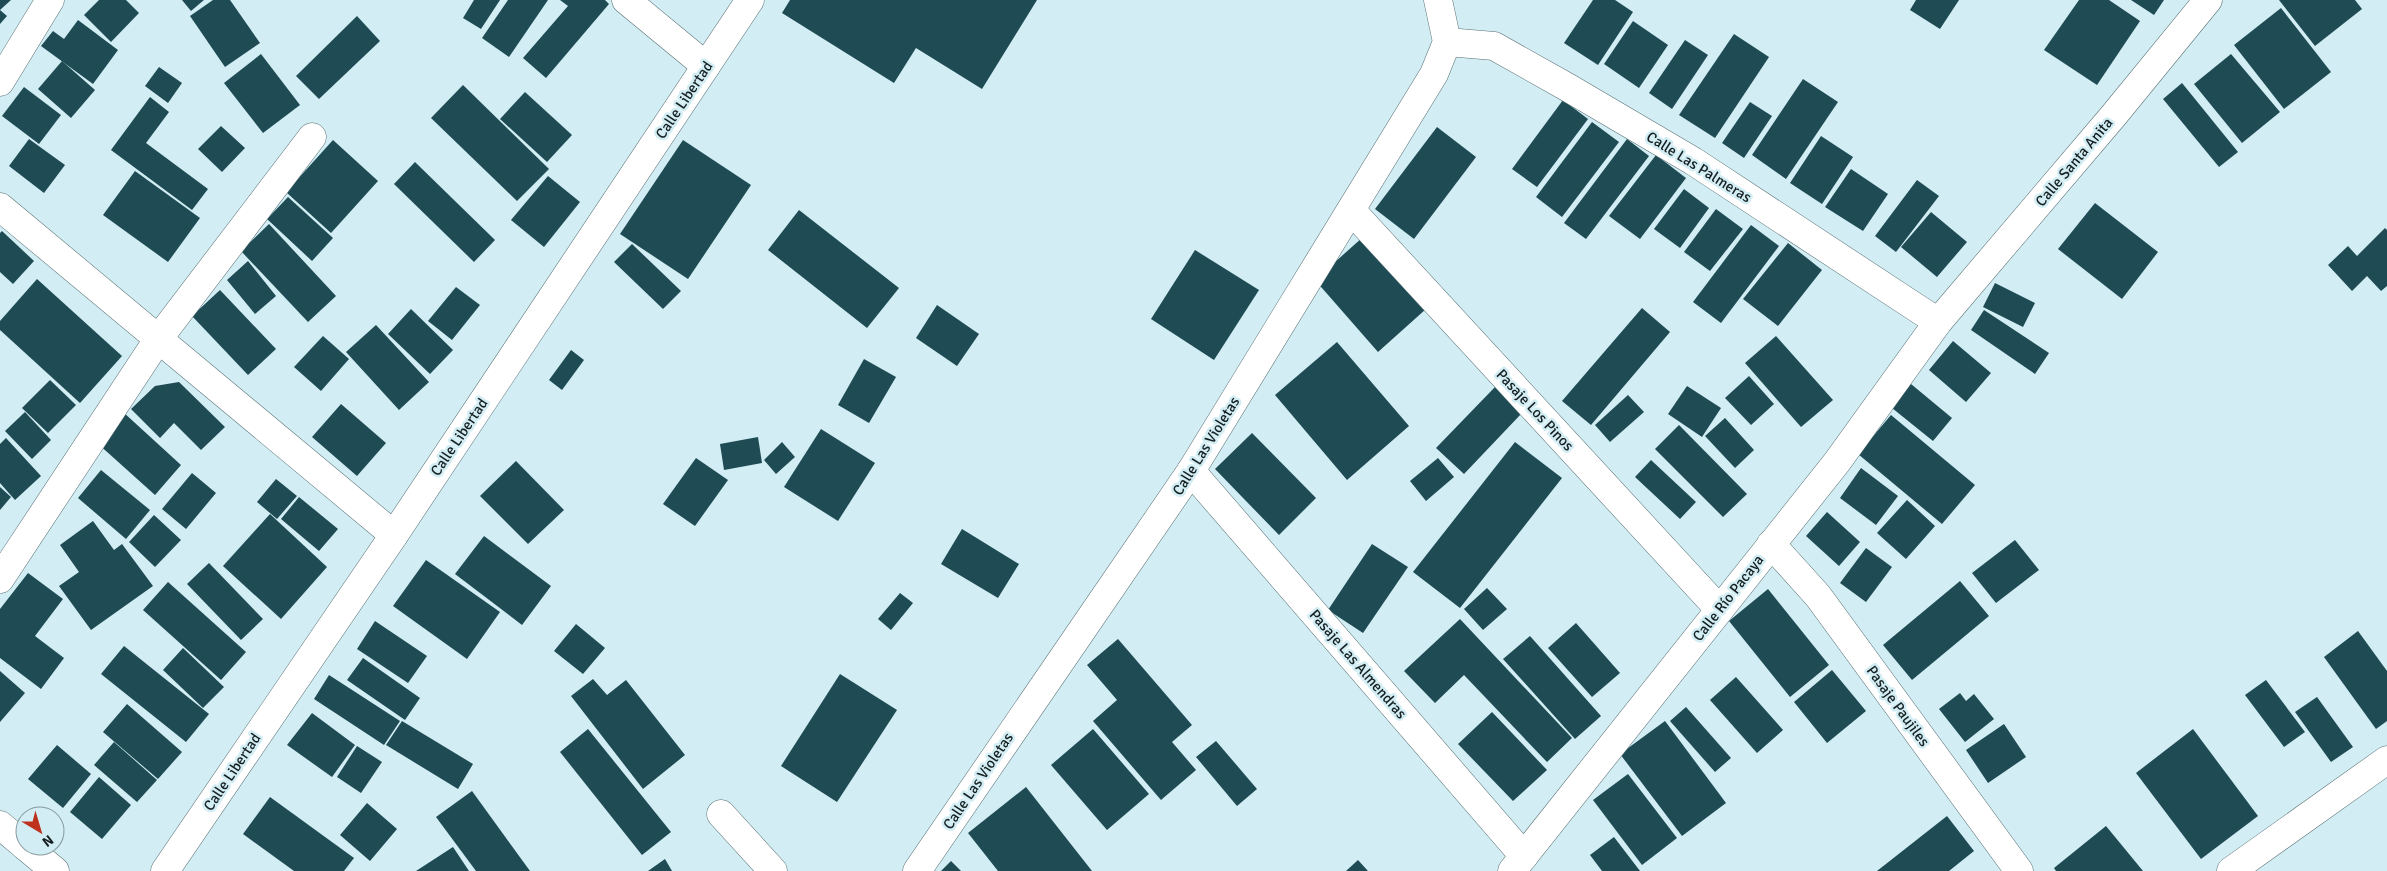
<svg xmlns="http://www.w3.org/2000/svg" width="2387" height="871" viewBox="0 0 2387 871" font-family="Signika,sans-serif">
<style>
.building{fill:#1e4b54}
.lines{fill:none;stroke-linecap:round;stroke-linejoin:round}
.minor-casing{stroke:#587075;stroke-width:29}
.tertiary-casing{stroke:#587075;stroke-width:29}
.minor{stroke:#fff;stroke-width:28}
.tertiary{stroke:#fff;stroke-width:28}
.labels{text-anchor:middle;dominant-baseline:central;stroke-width:5;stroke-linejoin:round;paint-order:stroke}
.street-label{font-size:15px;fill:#151e20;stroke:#d2edf3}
</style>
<rect width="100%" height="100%" fill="#d2edf3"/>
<g class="building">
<polygon points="0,0 11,0 0,10"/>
<polygon points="99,0 126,0 139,13 111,42 84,15"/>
<polygon points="182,0 204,0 191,11"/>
<polygon points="213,0 230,0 260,43 225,67 190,16"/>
<polygon points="474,0 500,0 481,29 463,18"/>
<polygon points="508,0 548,0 509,57 482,38"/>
<polygon points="560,0 605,0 609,4 546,78 523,58 568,6"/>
<polygon points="790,0 1037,0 982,89 916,48 894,83 782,13"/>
<polygon points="1593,0 1615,0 1633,12 1598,65 1564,43"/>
<polygon points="1916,0 1959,0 1940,29 1910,10"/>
<polygon points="2079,0 2109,0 2140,21 2097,85 2044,50"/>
<polygon points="2131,0 2164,0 2154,15"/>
<polygon points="2279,0 2355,0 2362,9 2315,46"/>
<polygon points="2281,8 2331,72 2284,109 2234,45"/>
<polygon points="0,10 7,16 0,24"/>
<polygon points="357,16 380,41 319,99 296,76"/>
<polygon points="78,20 118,50 93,84 41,46 53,31 64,39"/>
<polygon points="1633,21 1668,45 1639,88 1604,64"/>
<polygon points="1734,34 1769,57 1715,138 1679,115"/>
<polygon points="1685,40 1708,55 1672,109 1649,93"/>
<polygon points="261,54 300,105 263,133 224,83"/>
<polygon points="2231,54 2280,112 2242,143 2194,84"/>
<polygon points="62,61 95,90 71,118 38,89"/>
<polygon points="159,67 182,83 168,103 145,86"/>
<polygon points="1803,79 1838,102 1786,179 1752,155"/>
<polygon points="2182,83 2238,152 2219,167 2163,99"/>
<polygon points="463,85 549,169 517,201 431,118"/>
<polygon points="24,87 61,115 39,144 2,116"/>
<polygon points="525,92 572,135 547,162 500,119"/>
<polygon points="150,97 169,112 146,143 208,189 192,210 111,150"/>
<polygon points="1563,100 1588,119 1537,187 1512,169"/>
<polygon points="1750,102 1772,116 1744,158 1722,143"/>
<polygon points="1592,122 1619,142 1562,217 1536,197"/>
<polygon points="221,126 245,148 222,172 198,149"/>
<polygon points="1437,127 1476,157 1414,239 1375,209"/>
<polygon points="1821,136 1853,157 1822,204 1790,183"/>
<polygon points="29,139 65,165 44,193 9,166"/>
<polygon points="1627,139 1649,156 1586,239 1564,223"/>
<polygon points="333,140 378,181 331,233 286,192"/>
<polygon points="683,140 751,185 688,279 620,234"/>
<polygon points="1656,155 1686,178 1640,239 1609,216"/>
<polygon points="415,162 495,240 474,262 394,184"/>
<polygon points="1851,169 1888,194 1863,231 1825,207"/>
<polygon points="135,171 200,218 168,262 103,215"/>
<polygon points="548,176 580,202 544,247 511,220"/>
<polygon points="1917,180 1939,196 1896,252 1875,236"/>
<polygon points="1684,189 1709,208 1680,248 1654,229"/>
<polygon points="288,197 333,238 312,261 267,219"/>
<polygon points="2095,203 2158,252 2122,299 2058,249"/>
<polygon points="1716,209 1743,229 1710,271 1684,252"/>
<polygon points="799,210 899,288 867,328 768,250"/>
<polygon points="1931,212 1967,242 1937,277 1901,247"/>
<polygon points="269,224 336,296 308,322 241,251"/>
<polygon points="1751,225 1779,246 1721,323 1693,302"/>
<polygon points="2385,228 2387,230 2387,286 2381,291 2367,276 2352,291 2328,265 2348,246 2357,256"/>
<polygon points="2,231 34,261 13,284 0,272 0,233"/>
<polygon points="1363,237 1426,309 1378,352 1315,280"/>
<polygon points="1788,243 1822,270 1778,326 1743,299"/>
<polygon points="632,244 681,291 663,309 614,262"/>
<polygon points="1195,250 1259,290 1214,360 1151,319"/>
<polygon points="248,261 276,296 255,314 227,280"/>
<polygon points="37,279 122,356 80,403 0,330 0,321"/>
<polygon points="1995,283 2035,303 2023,327 1983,307"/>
<polygon points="456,287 480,305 452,340 428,321"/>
<polygon points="220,290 276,349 248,375 192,316"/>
<polygon points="937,305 979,334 957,366 916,338"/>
<polygon points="1642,308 1670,332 1591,425 1562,401"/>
<polygon points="411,309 453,350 430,374 388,334"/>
<polygon points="1984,310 2049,353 2035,374 1971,330"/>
<polygon points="376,325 429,382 399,410 346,352"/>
<polygon points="323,336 349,359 321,391 294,367"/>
<polygon points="1776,336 1833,400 1801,427 1745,363"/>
<polygon points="1953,341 1991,373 1966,402 1929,370"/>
<polygon points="1337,342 1409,426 1347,480 1275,395"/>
<polygon points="571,350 584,360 562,390 549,380"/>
<polygon points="864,359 896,377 869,423 838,405"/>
<polygon points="1749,376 1774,404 1751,425 1725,398"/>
<polygon points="50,380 76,405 48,433 22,408"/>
<polygon points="179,382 225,427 201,450 174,423 160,438 131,409 155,386"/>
<polygon points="1911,384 1952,418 1933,441 1892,408"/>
<polygon points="1687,386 1721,408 1702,437 1668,414"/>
<polygon points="1495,387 1522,413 1464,474 1436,448"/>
<polygon points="1628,395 1644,412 1610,442 1595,425"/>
<polygon points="341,404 386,443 357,476 312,437"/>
<polygon points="25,412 51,440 32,459 5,431"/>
<polygon points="123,412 181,465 155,495 96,442"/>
<polygon points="1891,415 1975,485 1942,524 1858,454"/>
<polygon points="1725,418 1754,450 1735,468 1705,436"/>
<polygon points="1679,425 1747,494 1723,517 1655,449"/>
<polygon points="821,429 875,463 838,521 784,487"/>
<polygon points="1252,433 1316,498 1279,535 1215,469"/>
<polygon points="758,437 762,463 724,470 720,444"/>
<polygon points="6,438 41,476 15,500 0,483 0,444"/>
<polygon points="782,442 795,457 776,474 764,460"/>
<polygon points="1515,442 1562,478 1460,608 1413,572"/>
<polygon points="696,458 728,480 695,526 663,504"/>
<polygon points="1438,458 1454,477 1426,501 1410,481"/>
<polygon points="1651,460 1696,502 1680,519 1635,477"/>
<polygon points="516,461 564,510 528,544 480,496"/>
<polygon points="1861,468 1898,496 1876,525 1840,498"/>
<polygon points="101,470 150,510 126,539 78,498"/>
<polygon points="192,473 216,493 186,529 162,509"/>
<polygon points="276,479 297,496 277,519 257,502"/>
<polygon points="0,487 11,497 0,510"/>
<polygon points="299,497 338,529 319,551 281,519"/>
<polygon points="1907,500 1935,526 1906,559 1877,533"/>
<polygon points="1827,512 1860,542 1839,566 1806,536"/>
<polygon points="270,514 327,567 281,619 223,566"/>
<polygon points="154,515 181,540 155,567 129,542"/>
<polygon points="93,521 114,550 122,544 153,586 91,630 59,586 79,572 60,545"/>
<polygon points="962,529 1019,564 998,598 941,564"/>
<polygon points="484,536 551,586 522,625 455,574"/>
<polygon points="2015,540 2039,570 1996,603 1972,573"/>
<polygon points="1372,544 1408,567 1363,633 1328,610"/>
<polygon points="1866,548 1892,567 1866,602 1840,583"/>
<polygon points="426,560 500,612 467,659 393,606"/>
<polygon points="209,563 263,619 241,640 187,584"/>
<polygon points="28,573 63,599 35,636 64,658 41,689 0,658 0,609"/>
<polygon points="1960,581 1989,616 1912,680 1883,645"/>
<polygon points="168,582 246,652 221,680 143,610"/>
<polygon points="1487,588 1507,609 1483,630 1464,609"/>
<polygon points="1768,589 1829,665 1790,697 1729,621"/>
<polygon points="900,593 913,603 891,630 878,619"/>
<polygon points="1460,619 1572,738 1547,762 1464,675 1435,703 1404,671"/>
<polygon points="375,621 427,656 408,683 357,649"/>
<polygon points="1576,623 1620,673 1592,697 1548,648"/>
<polygon points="576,624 605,648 583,674 554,651"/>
<polygon points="2358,631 2387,671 2387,721 2376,729 2324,657"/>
<polygon points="1530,636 1601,716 1575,739 1503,659"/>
<polygon points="1118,639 1192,725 1172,742 1196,770 1161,800 1093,721 1117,700 1087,665"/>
<polygon points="124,646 209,714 186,742 101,674"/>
<polygon points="183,648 224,687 203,708 163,670"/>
<polygon points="363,658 420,698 405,720 347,680"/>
<polygon points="1832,670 1866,711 1827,743 1794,702"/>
<polygon points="0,671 25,693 0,722"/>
<polygon points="840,674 897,710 837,802 781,766"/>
<polygon points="329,675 400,721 384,745 314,699"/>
<polygon points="1736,677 1783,730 1757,753 1710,700"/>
<polygon points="593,679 607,695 626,680 685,755 643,789 571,696"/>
<polygon points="2266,680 2305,732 2284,747 2245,695"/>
<polygon points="1960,693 1966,701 1974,694 1994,719 1965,742 1939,709"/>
<polygon points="2317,697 2353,747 2331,762 2295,712"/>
<polygon points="127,704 182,752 158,779 103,732"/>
<polygon points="1686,707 1731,758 1715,772 1670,721"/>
<polygon points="1492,712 1547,770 1513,801 1458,744"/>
<polygon points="312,713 355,745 332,777 287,745"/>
<polygon points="402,721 473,764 458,789 386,745"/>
<polygon points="1665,721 1726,803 1682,836 1620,754"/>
<polygon points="2004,724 2026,757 1988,783 1966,750"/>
<polygon points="588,729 671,832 642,855 560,752"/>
<polygon points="1093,729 1149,794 1107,830 1051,765"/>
<polygon points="2193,729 2258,816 2201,859 2136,773"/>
<polygon points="1216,741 1257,789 1237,806 1196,757"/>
<polygon points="114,742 157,780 137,802 94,765"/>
<polygon points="57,745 91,774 63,808 28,779"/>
<polygon points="357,746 382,762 361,793 337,777"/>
<polygon points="1628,774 1677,838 1642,865 1593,800"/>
<polygon points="99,777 131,805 102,839 70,812"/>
<polygon points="1026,787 1092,871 998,871 968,833"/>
<polygon points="472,791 530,871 476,871 436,817"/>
<polygon points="270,797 354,858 344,871 294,871 243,834"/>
<polygon points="367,803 397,829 370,861 340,835"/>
<polygon points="1947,816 1974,851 1949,871 1877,871"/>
<polygon points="2106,826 2143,871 2056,871 2054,868"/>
<polygon points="1614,837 1640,871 1602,871 1590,855"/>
<polygon points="453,847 469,871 416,871"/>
<polygon points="665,859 672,871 648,871"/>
<polygon points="1358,860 1368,871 1346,871"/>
<polygon points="951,861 961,871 941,871"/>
</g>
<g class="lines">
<defs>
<g id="minor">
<polyline points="626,0 706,66"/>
<polyline points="1447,42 1494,46 1567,87 1693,161 1938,322"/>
<polyline points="0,82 50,0"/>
<polyline points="0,207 394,535"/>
<polyline points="1351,210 1719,609"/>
<polyline points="1191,471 1524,856"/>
<polyline points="1771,544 1818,596 2019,871"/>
<polyline points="0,579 159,338 312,137"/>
<polyline points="721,814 773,871"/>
<polyline points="0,825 25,846"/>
<polyline points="25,846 55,871"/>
<polyline points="917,871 1191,471 1434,74 1447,42 1438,0"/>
<polyline points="1512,871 1837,462 1938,322 2114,115 2208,0"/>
<polyline points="2231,871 2387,760"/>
</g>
<polyline id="tertiary" points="165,871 394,535 750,0"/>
</defs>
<use href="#minor" class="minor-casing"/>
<use href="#tertiary" class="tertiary-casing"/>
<use href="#minor" class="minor"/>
<use href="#tertiary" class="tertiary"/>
</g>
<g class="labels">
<g class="street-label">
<text transform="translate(684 100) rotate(-56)">Calle Libertad</text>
<text transform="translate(2074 162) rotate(-50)">Calle Santa Anita</text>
<text transform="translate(1699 167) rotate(32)">Calle Las Palmeras</text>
<text transform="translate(1535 410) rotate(47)">Pasaje Los Pinos</text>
<text transform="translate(459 437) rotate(-56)">Calle Libertad</text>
<text transform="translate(1206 446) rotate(-58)">Calle Las Violetas</text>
<text transform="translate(1728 598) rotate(-52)">Calle Río Pacaya</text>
<text transform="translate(1358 664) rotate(49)">Pasaje Las Almendras</text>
<text transform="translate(1898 706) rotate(54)">Pasaje Paujiles</text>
<text transform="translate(232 772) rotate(-56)">Calle Libertad</text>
<text transform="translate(978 781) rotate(-56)">Calle Las Violetas</text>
</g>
</g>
<g transform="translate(40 831) rotate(142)"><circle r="24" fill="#d2edf3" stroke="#869a9f"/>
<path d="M0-4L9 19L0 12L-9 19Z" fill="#bd311d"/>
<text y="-8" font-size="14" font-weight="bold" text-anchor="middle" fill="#151e20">N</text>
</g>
</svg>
